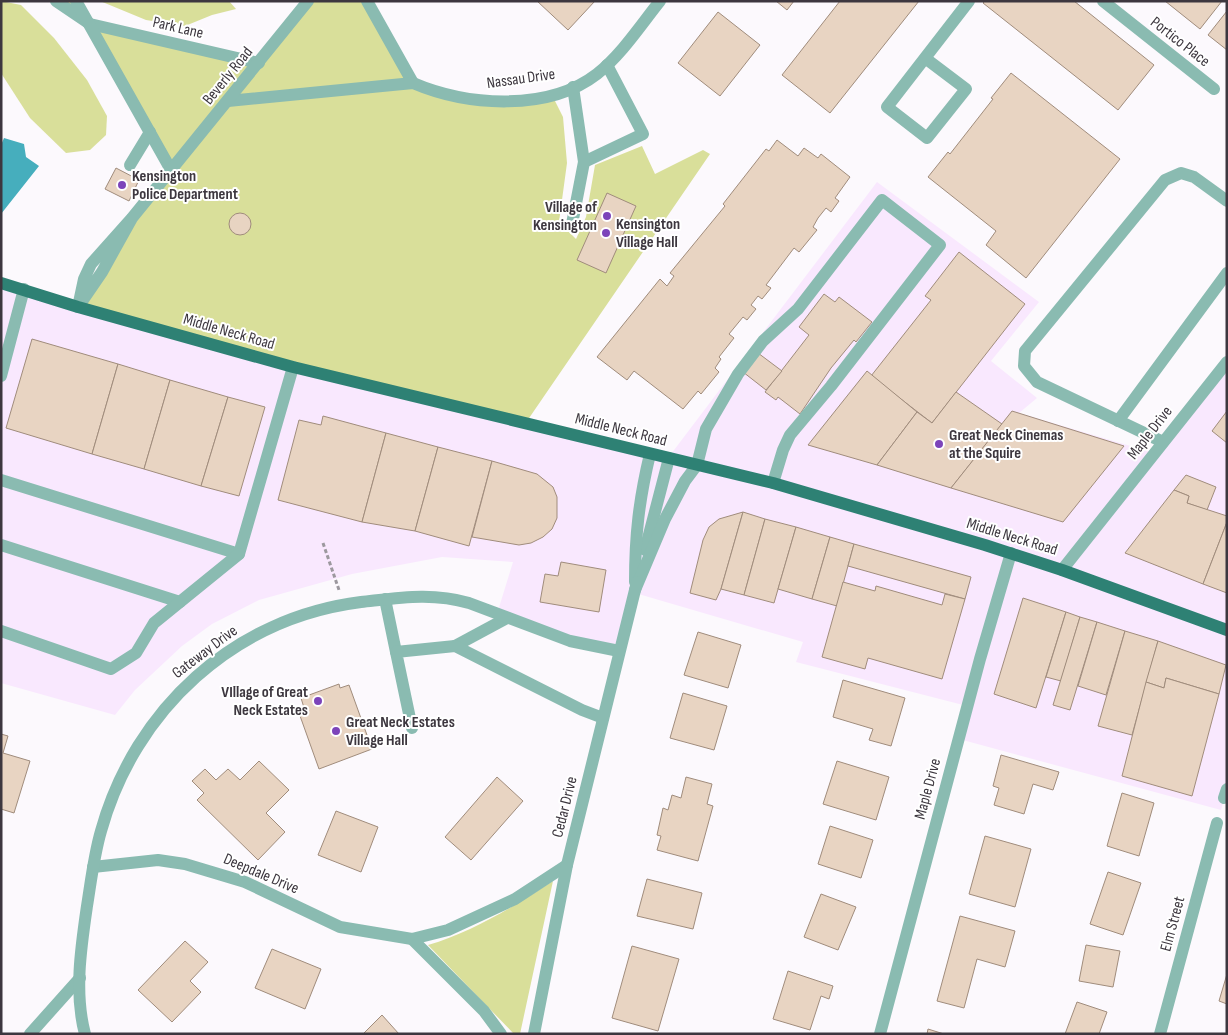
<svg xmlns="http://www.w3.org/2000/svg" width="1228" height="1035" viewBox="0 0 1228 1035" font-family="'Sofia Sans Condensed',sans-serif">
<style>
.built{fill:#f9e8fe}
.green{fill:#d9df9a}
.water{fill:#46aebd}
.building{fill:#e8d4c2;stroke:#a08c7c}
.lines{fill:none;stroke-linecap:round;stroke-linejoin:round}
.path{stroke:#9c989e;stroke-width:3;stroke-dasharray:4 2.5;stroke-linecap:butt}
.minor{stroke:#8abbb1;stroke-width:12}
.major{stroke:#2e8174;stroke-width:12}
.poi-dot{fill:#7c44ba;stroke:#fff;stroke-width:2}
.labels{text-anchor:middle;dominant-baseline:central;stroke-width:4;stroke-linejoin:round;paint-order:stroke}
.street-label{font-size:16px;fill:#3d373f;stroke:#fff}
.poi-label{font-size:16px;font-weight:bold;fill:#3d373f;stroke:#fff;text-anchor:start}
</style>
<rect width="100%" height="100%" fill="#fcf9fd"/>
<polygon class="built" points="877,182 1039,302 991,361 1037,398 1019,413 1154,453 1227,361 1227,789 1221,810 959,739 967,706 796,662 803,642 635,593 619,651 497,614 513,562 442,557 352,574 259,600 212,624 182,646 135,690 115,715 1,683 1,283 668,458"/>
<g class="green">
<polygon points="1,1 21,5 54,38 87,80 107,116 106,135 90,150 66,153 30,118 1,73"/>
<polygon points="56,1 76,1 90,24 259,63 308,1 367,1 413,84 465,100 552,95 563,117 567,163 559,222 576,239 586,217 595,165 642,146 655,174 703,150 710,154 525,424 78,307 171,170 90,24"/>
<polygon points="100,1 229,1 236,9 212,15 185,26 146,20"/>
<path d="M553,881l-33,153h-6l-86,-89c45,-13 86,-39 125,-64z"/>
</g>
<polygon class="water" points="4,138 24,144 26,157 39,166 1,214 1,145"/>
<g class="building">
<polygon points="537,1 595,1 568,30"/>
<polygon points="776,1 794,1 787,10"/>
<polygon points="840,1 919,1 830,113 782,75"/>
<polygon points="985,1 1074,1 1154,65 1118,110 983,3"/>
<polygon points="1165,1 1222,1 1200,29"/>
<polygon points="1227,11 1227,50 1208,35"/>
<polygon points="718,12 760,45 720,96 678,63"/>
<polygon points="1011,73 1120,159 1026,278 986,245 996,231 928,177 948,152 950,154 993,99 991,98"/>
<polygon points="777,140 798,156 804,148 818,158 821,154 850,177 835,198 839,201 831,212 826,208 818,218 813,227 817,230 799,252 794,248 766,285 771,288 762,299 758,296 751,305 756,309 747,320 743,317 729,334 734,338 719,357 721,359 715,368 719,372 701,394 698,391 683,409 634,371 627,380 597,357 660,279 667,286 674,276 670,273 725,206 723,204 766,149 769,151"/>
<polygon points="116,168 139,180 129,201 105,189"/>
<polygon points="607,193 636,206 606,273 577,260"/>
<circle cx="240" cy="224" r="11"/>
<polygon points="959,252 1025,304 932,423 871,376 931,300 925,296"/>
<polygon points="824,294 835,302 839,297 872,322 856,342 854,340 831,368 800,414 778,397 776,400 765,392 809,335 799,327"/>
<polygon points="32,339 118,364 92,454 6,428"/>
<polygon points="758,353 782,371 766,390 743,372"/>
<polygon points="118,364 170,380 144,469 92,454"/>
<polygon points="867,371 917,412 877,465 808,445"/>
<polygon points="170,380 228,397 201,486 144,469"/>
<polygon points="956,392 1002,424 951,488 877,465 917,412 932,423"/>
<polygon points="228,397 265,407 239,496 201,486"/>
<polygon points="1012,411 1124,446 1063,522 951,488"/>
<polygon points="1227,411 1227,443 1212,431"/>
<polygon points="323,416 386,433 362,522 278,500 299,420 321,425"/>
<polygon points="386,433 438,447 415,531 362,522"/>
<polygon points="438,447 492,461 469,546 415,531"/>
<polygon points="492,461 537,474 553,487 557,497 557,518 552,529 543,537 531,543 519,545 472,537"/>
<polygon points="1186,475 1216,487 1207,510 1187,503 1189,496 1174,490"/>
<polygon points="1174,490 1189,496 1187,503 1227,516 1227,522 1203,584 1125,553"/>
<polygon points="743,512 721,589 716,600 690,593 703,540 709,527 719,519"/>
<polygon points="743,512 765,519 744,595 721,589"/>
<polygon points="765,519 796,527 774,603 744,595"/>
<polygon points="1227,522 1227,593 1203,584"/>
<polygon points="796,527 830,537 812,599 778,589"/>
<polygon points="830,537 854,544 837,606 812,599"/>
<polygon points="854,544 971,577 965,599 848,566"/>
<polygon points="561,562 606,570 599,612 540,602 545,574 558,576"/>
<polygon points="843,582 875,591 876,586 942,605 945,594 965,599 942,679 868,658 865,669 822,657"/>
<polygon points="1023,598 1066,612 1036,708 994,694"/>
<polygon points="1066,612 1080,617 1061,681 1046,677"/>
<polygon points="1080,617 1097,622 1070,710 1053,705"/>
<polygon points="1097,622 1125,631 1106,695 1078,686"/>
<polygon points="1125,631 1158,641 1132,735 1098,726"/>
<polygon points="698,632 741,645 728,688 684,675"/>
<polygon points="1158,641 1226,665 1219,694 1166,678 1164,688 1146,682"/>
<polygon points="1166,678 1219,694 1192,796 1122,776 1146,682 1164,688"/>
<polygon points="843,680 905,698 891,746 869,740 873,729 833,717"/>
<polygon points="339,684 340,688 349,685 372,749 319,769 299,713 305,711 301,698"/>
<polygon points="683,693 727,706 714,750 670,738"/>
<polygon points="1,734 8,736 3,753 30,761 14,813 1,809"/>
<polygon points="1001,755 1059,772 1053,790 1033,784 1024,814 994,805 999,788 993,786"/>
<polygon points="259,761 289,790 266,813 285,832 258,860 197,800 204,793 192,781 205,769 216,780 228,769 240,780"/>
<polygon points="837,761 889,777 876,820 823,804"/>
<polygon points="497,777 523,801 471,860 445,837"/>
<polygon points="686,777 712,784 707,804 713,806 698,861 657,850 661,836 657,835 663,808 668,810 672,795 681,798"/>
<polygon points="1122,793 1154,803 1139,856 1107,846"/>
<polygon points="336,811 378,827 361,872 318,855"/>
<polygon points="830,826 873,840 861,878 818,864"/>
<polygon points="985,836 1031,849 1015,907 969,894"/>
<polygon points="1108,872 1141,883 1123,935 1090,924"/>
<polygon points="647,879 702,893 693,929 637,916"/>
<polygon points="821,894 856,907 838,950 804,937"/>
<polygon points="960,916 1015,931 1005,967 977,959 964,1008 937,1001"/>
<polygon points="185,941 208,962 190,981 201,992 172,1022 138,990"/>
<polygon points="1086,945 1120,951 1113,987 1079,981"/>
<polygon points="632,946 679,959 658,1031 612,1018"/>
<polygon points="272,949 321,969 305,1009 255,988"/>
<polygon points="788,971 833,986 829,999 821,996 810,1030 773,1019"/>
<polygon points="1227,974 1227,1004 1219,1001"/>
<polygon points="1077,1002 1107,1012 1099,1034 1065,1034"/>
<polygon points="382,1015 399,1034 363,1034"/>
<polygon points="928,1029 944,1034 927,1034"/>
</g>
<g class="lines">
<polyline class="path" points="323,543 339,590"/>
<g class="minor">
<polyline points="56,1 90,24 259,63"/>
<polyline points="76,1 171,170"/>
<polyline points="367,1 413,83"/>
<polyline points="1103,1 1214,89"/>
<polyline points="925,58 966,89 927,138 887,107 969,1"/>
<path d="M228,101l185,-18c54,23 135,29 184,-9 25,-20 43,-48 63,-73"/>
<polyline points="584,162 643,134 607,65"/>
<polyline points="130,165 150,132"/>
<polyline points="132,218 102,272 78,307 84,279 91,264 132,218 308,1"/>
<polyline points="572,224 584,162 573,87"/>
<polyline points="1,376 24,289"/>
<polyline points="1118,421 1227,273"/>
<polyline points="1163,442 1037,382 1024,366 1025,351 1165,180 1181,173 1194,177 1227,201"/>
<polyline points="1,480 239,554 293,367"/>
<polyline points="1,545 180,602"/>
<polyline points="645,550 669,458"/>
<polyline points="1062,570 1227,362"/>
<path d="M635,582c0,-47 4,-82 15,-128"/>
<polyline points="635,590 665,519 685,481 697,465 706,429 738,374 763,341 798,309 882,200 940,245 831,386 790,435 783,450 773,483"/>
<polyline points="385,599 396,652"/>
<polyline points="1,631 111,669 136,653 154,623 239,554"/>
<polyline points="455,646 507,618"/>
<polyline points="412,728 396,652 455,646 582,710 603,718"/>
<polyline points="1224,798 1227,789"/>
<polyline points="93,867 158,860 185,864 245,882 340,927 412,939 448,930 515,899 567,865"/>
<polyline points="412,939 484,1011 501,1034"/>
<polyline points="30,1034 80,978"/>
<path d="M85,1034c-11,-41 -4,-87 2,-128 4,-25 7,-51 14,-75 34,-122 133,-213 260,-229 37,-4 71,-10 108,1l101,38 49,10"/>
<polyline points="534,1034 567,865 637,582"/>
<polyline points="880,1034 980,659 1011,553"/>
<polyline points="1160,1034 1217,823"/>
</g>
<polyline class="major" points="1,283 78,307 293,367 773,483 985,545 1062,570 1227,630"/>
</g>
<g class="poi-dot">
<circle cx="122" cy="185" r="5"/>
<circle cx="607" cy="216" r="5"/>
<circle cx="606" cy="233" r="5"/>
<circle cx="939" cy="444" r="5"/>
<circle cx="318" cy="701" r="5"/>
<circle cx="336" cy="731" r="5"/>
</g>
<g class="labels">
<g class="street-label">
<text transform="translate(178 28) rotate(13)">Park Lane</text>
<text transform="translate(1180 42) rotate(38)">Portico Place</text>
<text transform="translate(228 76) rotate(-51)">Beverly Road</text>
<text transform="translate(521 79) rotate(-8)">Nassau Drive</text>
<text transform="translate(229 332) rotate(16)">Middle Neck Road</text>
<text transform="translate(621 430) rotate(14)">Middle Neck Road</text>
<text transform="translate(1150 433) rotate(-52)">Maple Drive</text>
<text transform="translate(1012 537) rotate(17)">Middle Neck Road</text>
<text transform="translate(205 652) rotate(-37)">Gateway Drive</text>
<text transform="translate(928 789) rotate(-75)">Maple Drive</text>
<text transform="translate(565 807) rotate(-76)">Cedar Drive</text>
<text transform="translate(261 874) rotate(23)">Deepdale Drive</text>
<text transform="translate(1173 924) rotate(-75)">Elm Street</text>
</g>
<g class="poi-label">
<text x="132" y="176">Kensington<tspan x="132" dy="18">Police Department</tspan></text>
<text x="597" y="207" text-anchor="end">Village of<tspan x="597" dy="18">Kensington</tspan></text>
<text x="616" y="224">Kensington<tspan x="616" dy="18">Village Hall</tspan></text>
<text x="949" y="435">Great Neck Cinemas<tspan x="949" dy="18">at the Squire</tspan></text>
<text x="308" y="692" text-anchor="end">VIllage of Great<tspan x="308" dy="18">Neck Estates</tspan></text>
<text x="346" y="722">Great Neck Estates<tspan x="346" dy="18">Village Hall</tspan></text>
</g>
</g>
<rect width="1228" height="1035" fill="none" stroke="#3d373f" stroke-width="5"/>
</svg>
